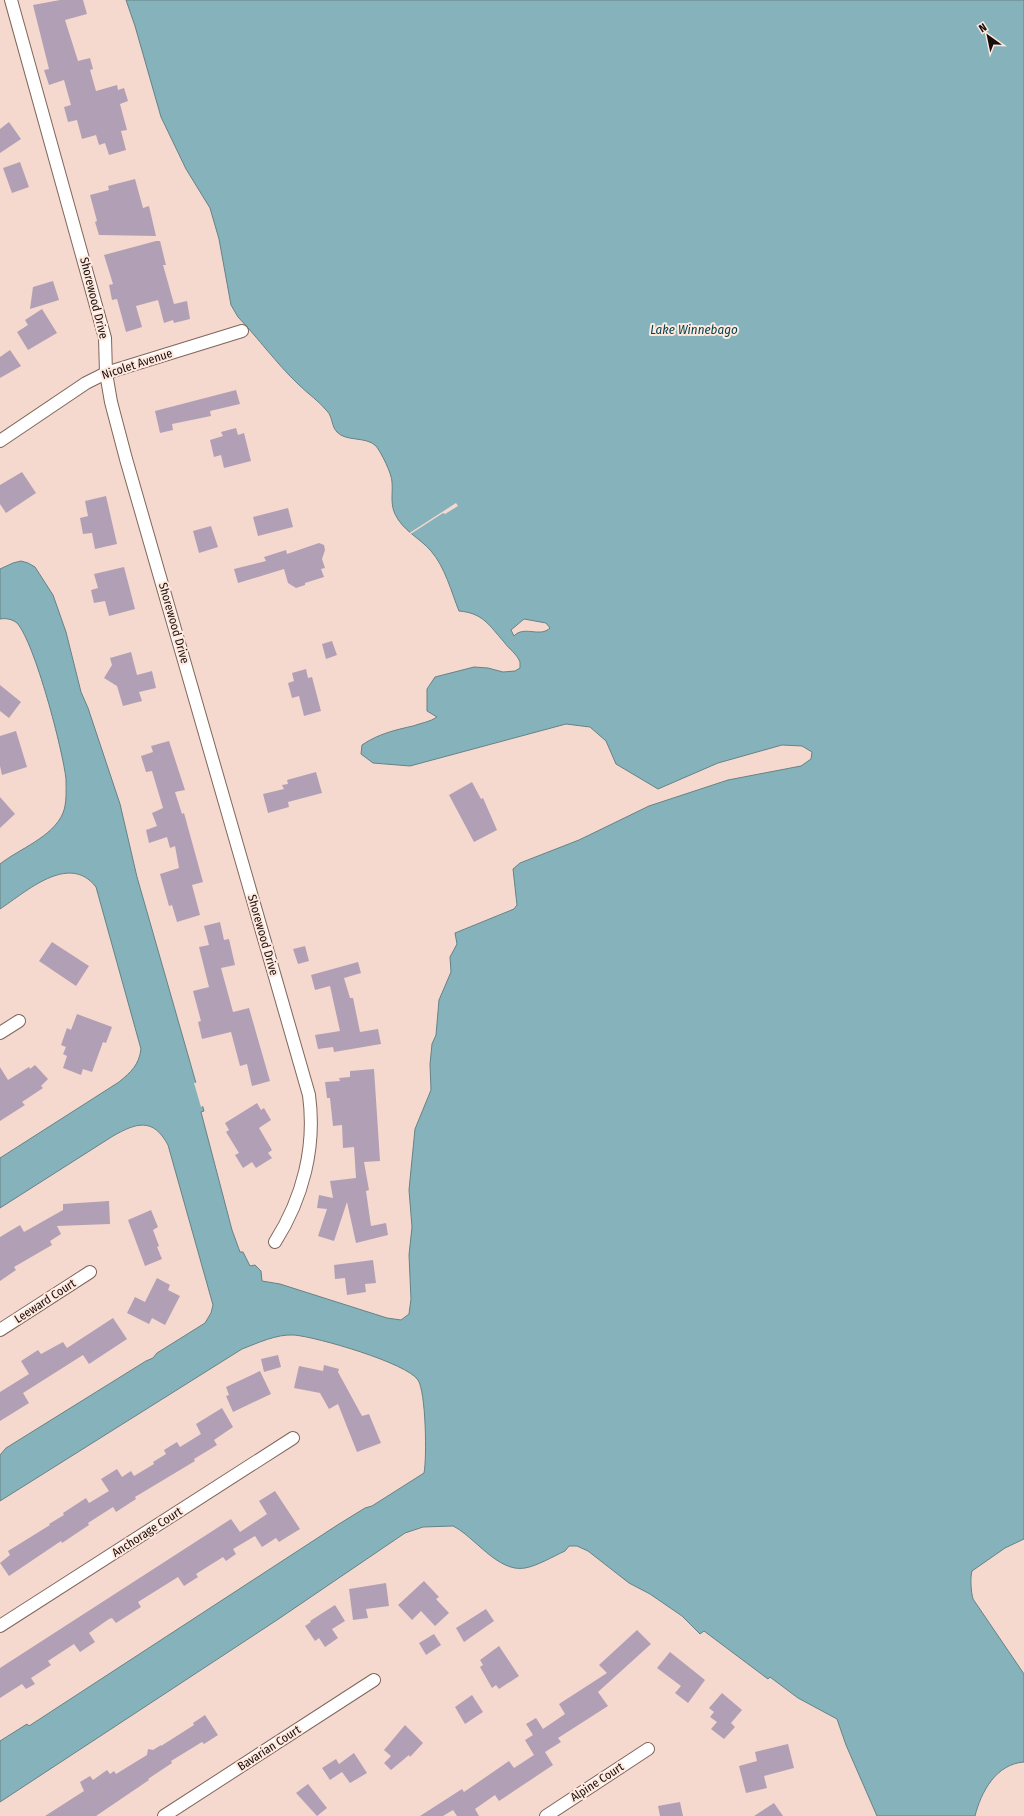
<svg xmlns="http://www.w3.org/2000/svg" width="1024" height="1816" viewBox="0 0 1024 1816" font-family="'Fira Sans Condensed',sans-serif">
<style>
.water{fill:#86b3bb;stroke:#658286;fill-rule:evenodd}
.pier{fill:#f6d9ce}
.building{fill:#b19fb5}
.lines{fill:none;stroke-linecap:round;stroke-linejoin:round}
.minor-casing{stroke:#7f665c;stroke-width:14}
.minor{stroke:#fff;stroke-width:12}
.labels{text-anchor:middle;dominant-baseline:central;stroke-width:4;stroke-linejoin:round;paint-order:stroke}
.street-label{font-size:12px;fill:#180e0b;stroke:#ffe8de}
.water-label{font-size:13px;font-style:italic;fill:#00464f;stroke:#ffe8de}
</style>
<rect width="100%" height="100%" fill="#f6d9ce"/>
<path class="water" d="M126,0h898v1539l-19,9 -33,23c-2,7 -1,21 1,28l51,75v88c-28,2 -43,30 -49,54h-98l-31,-71 -9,-26 -39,-21 -28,-21 -2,2 -64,-48 -4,3 -18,-18 -32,-22 -21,-11 -41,-32 -11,-5h-8l-4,5c-11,5 -28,15 -40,17 -27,5 -51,-32 -72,-42l-30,1 -18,6 -128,87 -277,182v-61l27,-17 2,2 310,-202 26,-16 7,-2 52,-33c3,-15 2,-81 -6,-93 -11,-17 -101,-43 -124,-45 -18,-1 -36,8 -52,14l-242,152v-46l6,-7 140,-87 7,-3 4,-5 48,-30 6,-10 2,-8 -45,-160c-15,-28 -32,-22 -55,-9l-113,72v-50l119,-76c12,-10 20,-17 22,-33l-45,-162c-27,-35 -70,5 -96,22v-45c19,-15 53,-27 63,-51 4,-10 3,-23 3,-34 -3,-28 -31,-136 -49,-156 -5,-4 -11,-5 -17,-4v-50l13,-6 8,-2 7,2 7,4 18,28 13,37 15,60 7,16 32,96 17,73 67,234 -3,1 31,118 8,22h3l7,14 5,-1 6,6 1,10 18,3 107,34 14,2 8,-6 2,-15 -2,-44 3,-28 -3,-37 6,-61 16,-39 -1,-26 2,-20 4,-9 3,-35 12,-28 -1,-15 7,-13 -2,-11 59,-24 3,-4 -4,-36 7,-6 59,-23 70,-34 79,-26 73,-14 10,-7 1,-7 -10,-6 -20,-1 -64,18 -60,26 -42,-25 -10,-23 -16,-14 -24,-3 -156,42 -37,-3 -12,-9 1,-9c16,-11 33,-15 51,-19 8,-3 17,-4 24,-9l-10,-6v-22l8,-12 39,-10 14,1 15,4 12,-1 5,-3v-6c-3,-8 -11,-13 -16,-20 -15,-17 -21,-29 -45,-31 -8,-20 -14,-44 -28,-60 -11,-13 -28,-20 -36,-37 -5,-11 -2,-21 -3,-32 0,-8 -11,-30 -16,-36 -10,-10 -30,-4 -39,-14 -6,-6 -4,-15 -10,-21 -8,-10 -19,-17 -29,-27 -22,-21 -39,-45 -60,-67l-7,-12 -12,-66 -9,-31 -24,-39 -25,-52 -26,-91zM524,619l22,4 4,5c-10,10 -26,-3 -36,8l-3,-6z"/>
<g class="pier">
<polygon points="456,503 458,506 445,514 443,513 409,535 408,534"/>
<polygon points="199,1082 205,1105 201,1107 194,1083"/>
</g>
<g class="building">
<polygon points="60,0 83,0 87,14 65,20 78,61 90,58 93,69 90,70 96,91 117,85 118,90 124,88 128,101 120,104 127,130 121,131 126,150 109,155 105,143 99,145 96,135 82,139 77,120 68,122 64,107 71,105 64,80 49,85 44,70 49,69 33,5"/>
<polygon points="9,122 21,139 0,153 0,129"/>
<polygon points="20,162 29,187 12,193 3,168"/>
<polygon points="135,179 143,208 149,206 156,236 99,235 95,222 97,221 90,195 109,190 108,186"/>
<polygon points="156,241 160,241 166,265 163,265 174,304 187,301 190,319 174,323 173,320 164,323 158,300 136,306 142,327 126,332 117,299 112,300 109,285 113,284 104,255"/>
<polygon points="53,281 59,300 30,309 33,287"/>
<polygon points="42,309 57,333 28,350 17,332 28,325 25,320"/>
<polygon points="10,350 21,366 0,378 0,357"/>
<polygon points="236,390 240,404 210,411 211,416 172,424 173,430 160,433 155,411"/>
<polygon points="236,428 238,435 244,433 251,461 224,468 221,455 214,457 210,440 223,436 221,432"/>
<polygon points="22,472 36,493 6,513 0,504 0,485"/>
<polygon points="106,496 117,544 95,549 92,533 83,534 80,518 88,516 85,501"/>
<polygon points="288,508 293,527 258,536 253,517"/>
<polygon points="211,526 218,547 199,553 193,531"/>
<polygon points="319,543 324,545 325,550 322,559 325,568 321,569 324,577 305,583 305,585 296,588 288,583 284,569 238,583 234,569 266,561 264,557 286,550 287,554"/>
<polygon points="124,567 135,609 109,616 105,601 94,603 91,590 98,588 94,574"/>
<polygon points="332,641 337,655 326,659 322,644"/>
<polygon points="131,652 137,675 152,671 156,688 139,692 142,701 123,706 117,686 104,678 112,665 110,658"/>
<polygon points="306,669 308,678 312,677 321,711 304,716 299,696 292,698 288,683 294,681 292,673"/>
<polygon points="0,685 21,702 9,718 0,711"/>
<polygon points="16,731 27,767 2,775 0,766 0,736"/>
<polygon points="169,741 185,790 175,792 182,814 184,813 203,882 192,885 200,915 177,922 172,905 169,906 160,874 179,868 175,846 170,848 167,837 149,843 146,830 157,826 152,813 163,808 152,771 146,772 141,756 153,752 151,746"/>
<polygon points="316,772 322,793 288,802 289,807 268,813 263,794 284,789 282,785 288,784 287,780"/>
<polygon points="472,782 481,799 483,798 497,830 474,842 449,795"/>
<polygon points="0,797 15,814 0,828"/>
<polygon points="220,922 224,940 229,939 235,965 221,968 233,1012 249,1008 270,1081 252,1086 247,1064 240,1066 231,1032 202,1039 198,1022 201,1021 193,991 209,987 199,947 209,945 204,926"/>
<polygon points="52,942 89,966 76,986 39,961"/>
<polygon points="305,946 309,961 298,964 293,949"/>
<polygon points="358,962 361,973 344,978 350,998 353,998 360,1032 378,1029 381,1044 334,1052 333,1047 318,1049 315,1035 340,1031 330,986 315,990 311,975"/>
<polygon points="77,1014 112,1027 106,1043 103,1042 92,1072 83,1069 81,1075 63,1068 67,1056 63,1054 66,1047 61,1045 67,1028 71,1030"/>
<polygon points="35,1065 48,1079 41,1086 43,1088 22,1102 25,1105 0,1121 0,1067 8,1080 29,1067 30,1069"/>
<polygon points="374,1069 380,1161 364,1162 369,1190 366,1191 371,1226 386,1223 388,1235 356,1243 347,1202 334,1241 318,1236 327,1209 317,1208 319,1195 333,1198 330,1181 356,1178 354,1147 343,1148 342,1125 333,1126 330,1098 327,1098 325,1082 340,1081 339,1078 350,1077 350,1071"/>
<polygon points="257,1103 261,1110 264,1108 271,1120 259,1128 272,1150 268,1153 272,1158 256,1168 252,1162 243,1168 235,1155 239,1153 226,1132 229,1130 225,1123"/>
<polygon points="109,1201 110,1224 57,1226 61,1234 50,1241 52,1245 14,1267 16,1270 0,1281 0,1237 20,1225 24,1232 63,1210 63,1204"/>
<polygon points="151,1210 158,1227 153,1230 159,1246 157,1247 162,1259 145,1266 128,1220"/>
<polygon points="373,1260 376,1283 365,1284 366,1292 347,1295 345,1278 335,1279 334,1265"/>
<polygon points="157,1278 170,1285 168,1290 180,1296 165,1325 152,1318 149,1324 127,1313 135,1297 145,1302"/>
<polygon points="113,1318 127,1339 89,1364 83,1355 23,1393 29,1403 0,1421 0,1392 29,1374 21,1361 38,1350 41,1354 63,1342 67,1348"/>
<polygon points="278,1355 281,1367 264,1372 261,1359"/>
<polygon points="324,1365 339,1369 338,1372 362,1416 369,1414 381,1443 357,1452 338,1404 329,1409 320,1393 294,1388 299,1366 323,1371"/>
<polygon points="260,1371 271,1394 233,1412 226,1396 229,1395 226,1387"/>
<polygon points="222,1408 233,1427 214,1440 217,1445 194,1459 195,1461 135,1497 136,1499 116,1512 113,1507 88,1523 89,1525 62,1543 61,1541 9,1576 0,1563 10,1555 8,1551 50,1525 49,1524 64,1515 63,1513 86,1498 89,1503 109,1491 101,1479 117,1469 122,1477 131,1471 134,1476 154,1464 153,1462 166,1454 164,1450 177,1442 180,1447 201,1434 196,1424"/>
<polygon points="275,1491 300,1529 279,1542 276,1538 262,1547 255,1536 233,1549 236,1554 226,1561 223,1557 196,1574 198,1577 184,1586 178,1577 138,1602 141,1607 116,1623 112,1618 109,1619 89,1633 95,1642 80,1652 74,1644 48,1661 51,1665 31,1678 35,1684 26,1689 22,1684 0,1698 0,1668 231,1519 240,1532 267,1514 259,1501"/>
<polygon points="424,1581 439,1597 436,1599 449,1613 435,1626 421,1611 412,1620 398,1605"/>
<polygon points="386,1583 389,1606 366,1609 368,1618 353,1620 349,1589"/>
<polygon points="335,1605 345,1621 332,1629 338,1638 325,1647 319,1638 315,1641 305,1626 311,1622 310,1621"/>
<polygon points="486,1609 494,1621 464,1642 456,1628"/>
<polygon points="637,1630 651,1644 598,1692 608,1706 558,1738 561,1742 545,1752 553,1765 499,1801 495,1795 475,1809 479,1816 457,1816 453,1810 443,1816 420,1816 462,1789 464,1792 509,1761 514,1768 534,1755 525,1740 533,1735 526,1724 536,1718 543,1729 565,1714 559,1704 607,1673 599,1665"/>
<polygon points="434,1634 441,1645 426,1655 419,1643"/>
<polygon points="499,1646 519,1676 499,1689 496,1685 492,1688 480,1667 483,1665 480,1660"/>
<polygon points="670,1652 705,1680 688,1703 675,1693 681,1686 657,1668"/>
<polygon points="722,1693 742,1710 731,1723 735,1727 724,1739 711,1729 717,1722 710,1717 714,1712 709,1708"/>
<polygon points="472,1695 483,1712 465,1724 455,1707"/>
<polygon points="205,1715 218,1735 204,1744 202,1742 171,1761 172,1763 148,1779 149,1780 96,1816 45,1816 84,1791 80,1782 90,1776 93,1780 107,1770 110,1774 114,1771 116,1774 147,1755 148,1749 153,1750 161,1745 161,1746 194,1725 193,1723"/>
<polygon points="405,1725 423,1743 410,1757 409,1755 391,1770 384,1763 391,1756 384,1750"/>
<polygon points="788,1744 794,1768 764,1776 767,1788 746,1793 739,1766 757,1761 755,1752"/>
<polygon points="354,1753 367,1773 350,1783 342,1772 330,1780 322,1768 336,1759 339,1764"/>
<polygon points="308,1784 327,1808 317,1816 296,1793"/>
<polygon points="680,1802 683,1816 660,1816 658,1806"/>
<polygon points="774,1803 783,1816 754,1816"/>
</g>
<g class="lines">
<defs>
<g id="minor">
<path d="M11,0l94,338 1,35 5,29 15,57 183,636c7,52 -6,103 -34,147"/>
<polyline points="0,441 86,383 106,373 242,331"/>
<polyline points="0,1033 19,1021"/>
<polyline points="0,1330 90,1272"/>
<polyline points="0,1626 293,1438"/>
<polyline points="164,1816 374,1680"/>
<polyline points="546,1816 648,1749"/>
</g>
</defs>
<use href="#minor" class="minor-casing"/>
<use href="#minor" class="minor"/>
</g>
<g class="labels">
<g class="street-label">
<text transform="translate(94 298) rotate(76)">Shorewood Drive</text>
<text transform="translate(137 364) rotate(-18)">Nicolet Avenue</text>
<text transform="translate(174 623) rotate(74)">Shorewood Drive</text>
<text transform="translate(263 935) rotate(74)">Shorewood Drive</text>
<text transform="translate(45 1301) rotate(-33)">Leeward Court</text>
<text transform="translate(147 1532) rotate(-33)">Anchorage Court</text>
<text transform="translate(269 1748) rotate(-33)">Bavarian Court</text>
<text transform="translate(597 1782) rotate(-33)">Alpine Court</text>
</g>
<g class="water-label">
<text x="694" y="329">Lake Winnebago</text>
</g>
</g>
<g transform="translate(988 36) rotate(327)" stroke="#ffe8de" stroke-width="3" paint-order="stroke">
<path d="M0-3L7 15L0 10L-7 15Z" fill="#180e0b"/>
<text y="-6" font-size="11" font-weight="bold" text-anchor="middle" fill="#180e0b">N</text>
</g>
</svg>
